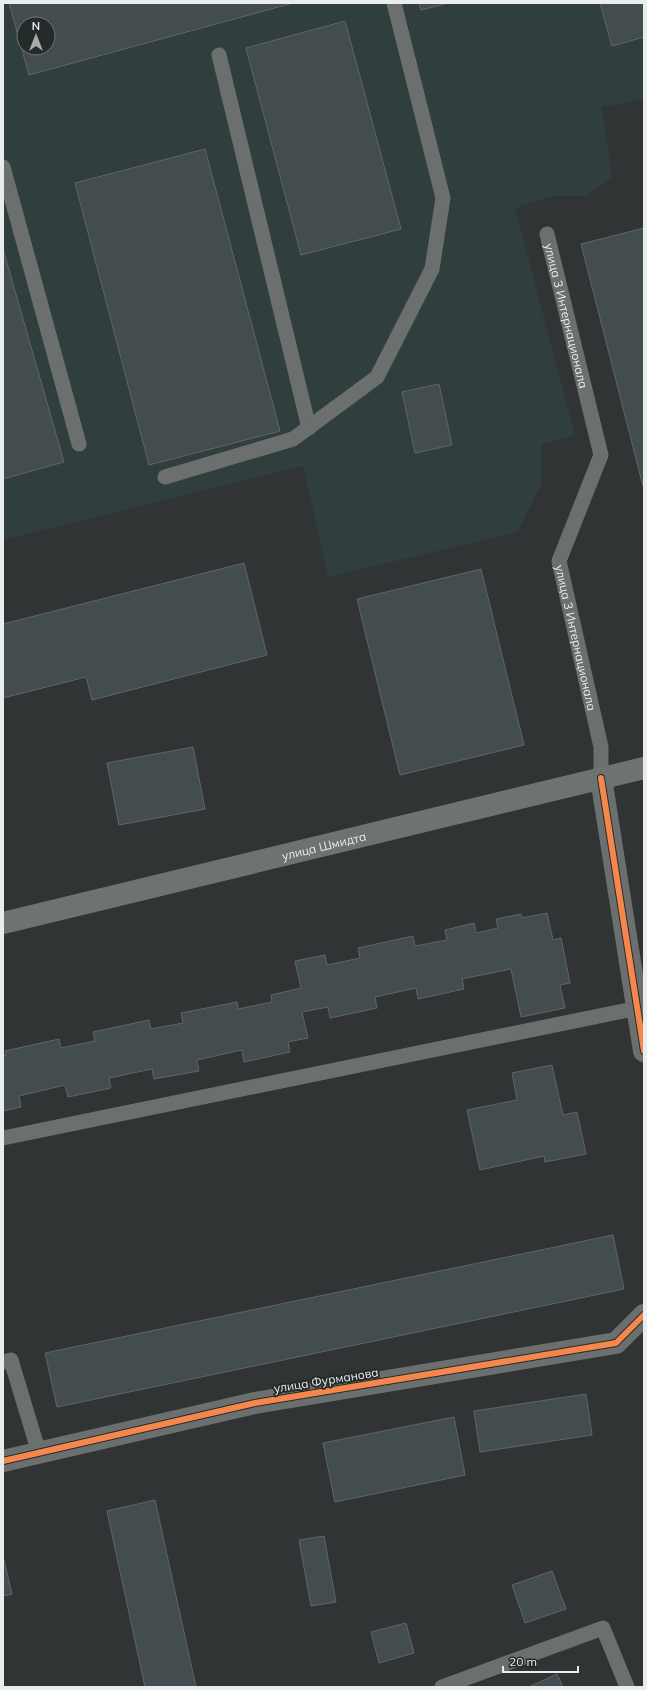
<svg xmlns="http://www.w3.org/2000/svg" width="647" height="1690" viewBox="0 0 647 1690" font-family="Mulish,sans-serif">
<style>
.built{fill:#303e3e;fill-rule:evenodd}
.building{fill:#434c4e;stroke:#626566;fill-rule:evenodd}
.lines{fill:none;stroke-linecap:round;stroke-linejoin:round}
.service{stroke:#6b706f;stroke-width:15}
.minor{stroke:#6b706f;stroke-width:22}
.secondary{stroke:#6c7370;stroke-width:22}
.cycleway-casing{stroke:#252b2b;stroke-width:8}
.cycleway{stroke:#f5874c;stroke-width:6}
.labels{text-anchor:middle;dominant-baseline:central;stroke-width:4;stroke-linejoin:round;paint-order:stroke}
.street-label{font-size:12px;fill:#e9eded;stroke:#252b2b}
</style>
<rect width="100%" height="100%" fill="#303434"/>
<path class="built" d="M3,3h641v94l-6,3 -36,7 10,71 -27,18h-33l-37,12 60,227 -33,10 -1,40 -23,47 -190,45 -25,-111 -300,74zM24,24h24v24h-24z"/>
<g class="building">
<path d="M9,3h284l-264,72zM24,24h24v24h-24z"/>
<polygon points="419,3 448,3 421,10"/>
<polygon points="600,3 644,3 644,37 612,46"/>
<polygon points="345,21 401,229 301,255 246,48"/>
<polygon points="205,149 280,431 149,465 75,183"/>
<polygon points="644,228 644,490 581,244"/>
<polygon points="3,249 64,462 3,479"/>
<polygon points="439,384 452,445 415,453 402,392"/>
<polygon points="244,563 267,655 92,700 86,677 3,698 3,624"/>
<polygon points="481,569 524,745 400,775 357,599"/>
<polygon points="193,747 205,809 119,825 107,763"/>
<polygon points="547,913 553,940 561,938 570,983 560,985 565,1008 521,1017 511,969 462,979 464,989 418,999 416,988 375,997 377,1008 330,1018 328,1007 302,1012 308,1038 288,1042 290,1052 244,1062 242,1050 197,1060 199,1071 154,1079 152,1069 109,1078 111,1088 68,1097 65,1085 19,1096 21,1107 3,1111 3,1056 6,1055 5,1051 59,1039 61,1048 95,1041 93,1032 149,1020 151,1029 183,1023 181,1013 237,1002 238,1009 272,1002 271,995 301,988 295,961 325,955 327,965 360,958 358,948 413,936 415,946 447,940 445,930 474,923 476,933 498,928 496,919 521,914 522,918"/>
<polygon points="552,1065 563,1115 577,1112 586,1154 545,1162 544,1156 480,1170 467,1110 517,1100 512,1073"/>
<polygon points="613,1235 624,1289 57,1407 45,1353"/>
<polygon points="586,1394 592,1435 480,1452 474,1411"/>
<polygon points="454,1417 465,1475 335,1502 323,1443"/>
<polygon points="155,1500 196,1687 145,1687 107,1511"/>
<polygon points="324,1536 336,1602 311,1606 299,1540"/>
<polygon points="3,1556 12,1594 3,1596"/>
<polygon points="552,1571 566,1609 525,1623 512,1585"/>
<polygon points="406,1623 414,1653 379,1663 371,1632"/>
<polygon points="557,1674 563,1687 531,1687 531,1686"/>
</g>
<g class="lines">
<g class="service">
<polyline points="219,55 309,428"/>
<polyline points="3,167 79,444"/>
<path id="s1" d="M547,234l54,221 -42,106 42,186v31"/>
<polyline points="165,477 293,439 377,377 432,269 443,198 394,3"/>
<polyline points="3,1138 638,1008"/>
<polyline points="3,1362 11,1360 39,1453"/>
<polyline points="442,1687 603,1628 627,1687"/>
</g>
<g class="minor">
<polyline points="601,778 644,1051"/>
<polyline points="3,1461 255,1403 616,1343 644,1315"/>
</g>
<path class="secondary" id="s2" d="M3,923l641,-155"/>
<defs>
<g id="cycleway">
<polyline points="601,778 644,1051"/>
<polyline points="3,1461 255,1403 616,1343 644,1315"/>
</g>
</defs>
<use href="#cycleway" class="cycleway-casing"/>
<use href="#cycleway" class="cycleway"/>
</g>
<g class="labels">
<g class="street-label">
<text stroke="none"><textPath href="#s1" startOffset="84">улица 3 Интернационала</textPath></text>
<text stroke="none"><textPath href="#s1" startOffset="420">улица 3 Интернационала</textPath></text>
<text stroke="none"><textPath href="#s2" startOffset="330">улица Шмидта</textPath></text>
<text transform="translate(326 1380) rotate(-9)">улица Фурманова</text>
</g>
</g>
<rect width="647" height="1690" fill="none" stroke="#e9eded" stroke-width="8"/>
<g transform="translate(36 36)"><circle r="19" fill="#252b2b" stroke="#737979"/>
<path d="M0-3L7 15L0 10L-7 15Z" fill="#a8acac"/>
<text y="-6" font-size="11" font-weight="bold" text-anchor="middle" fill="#e9eded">N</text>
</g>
<path d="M503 1666v6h75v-6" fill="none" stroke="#e9eded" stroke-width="2"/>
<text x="509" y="1666" font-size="12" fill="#e9eded" stroke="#252b2b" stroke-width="3" paint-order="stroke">20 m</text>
</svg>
